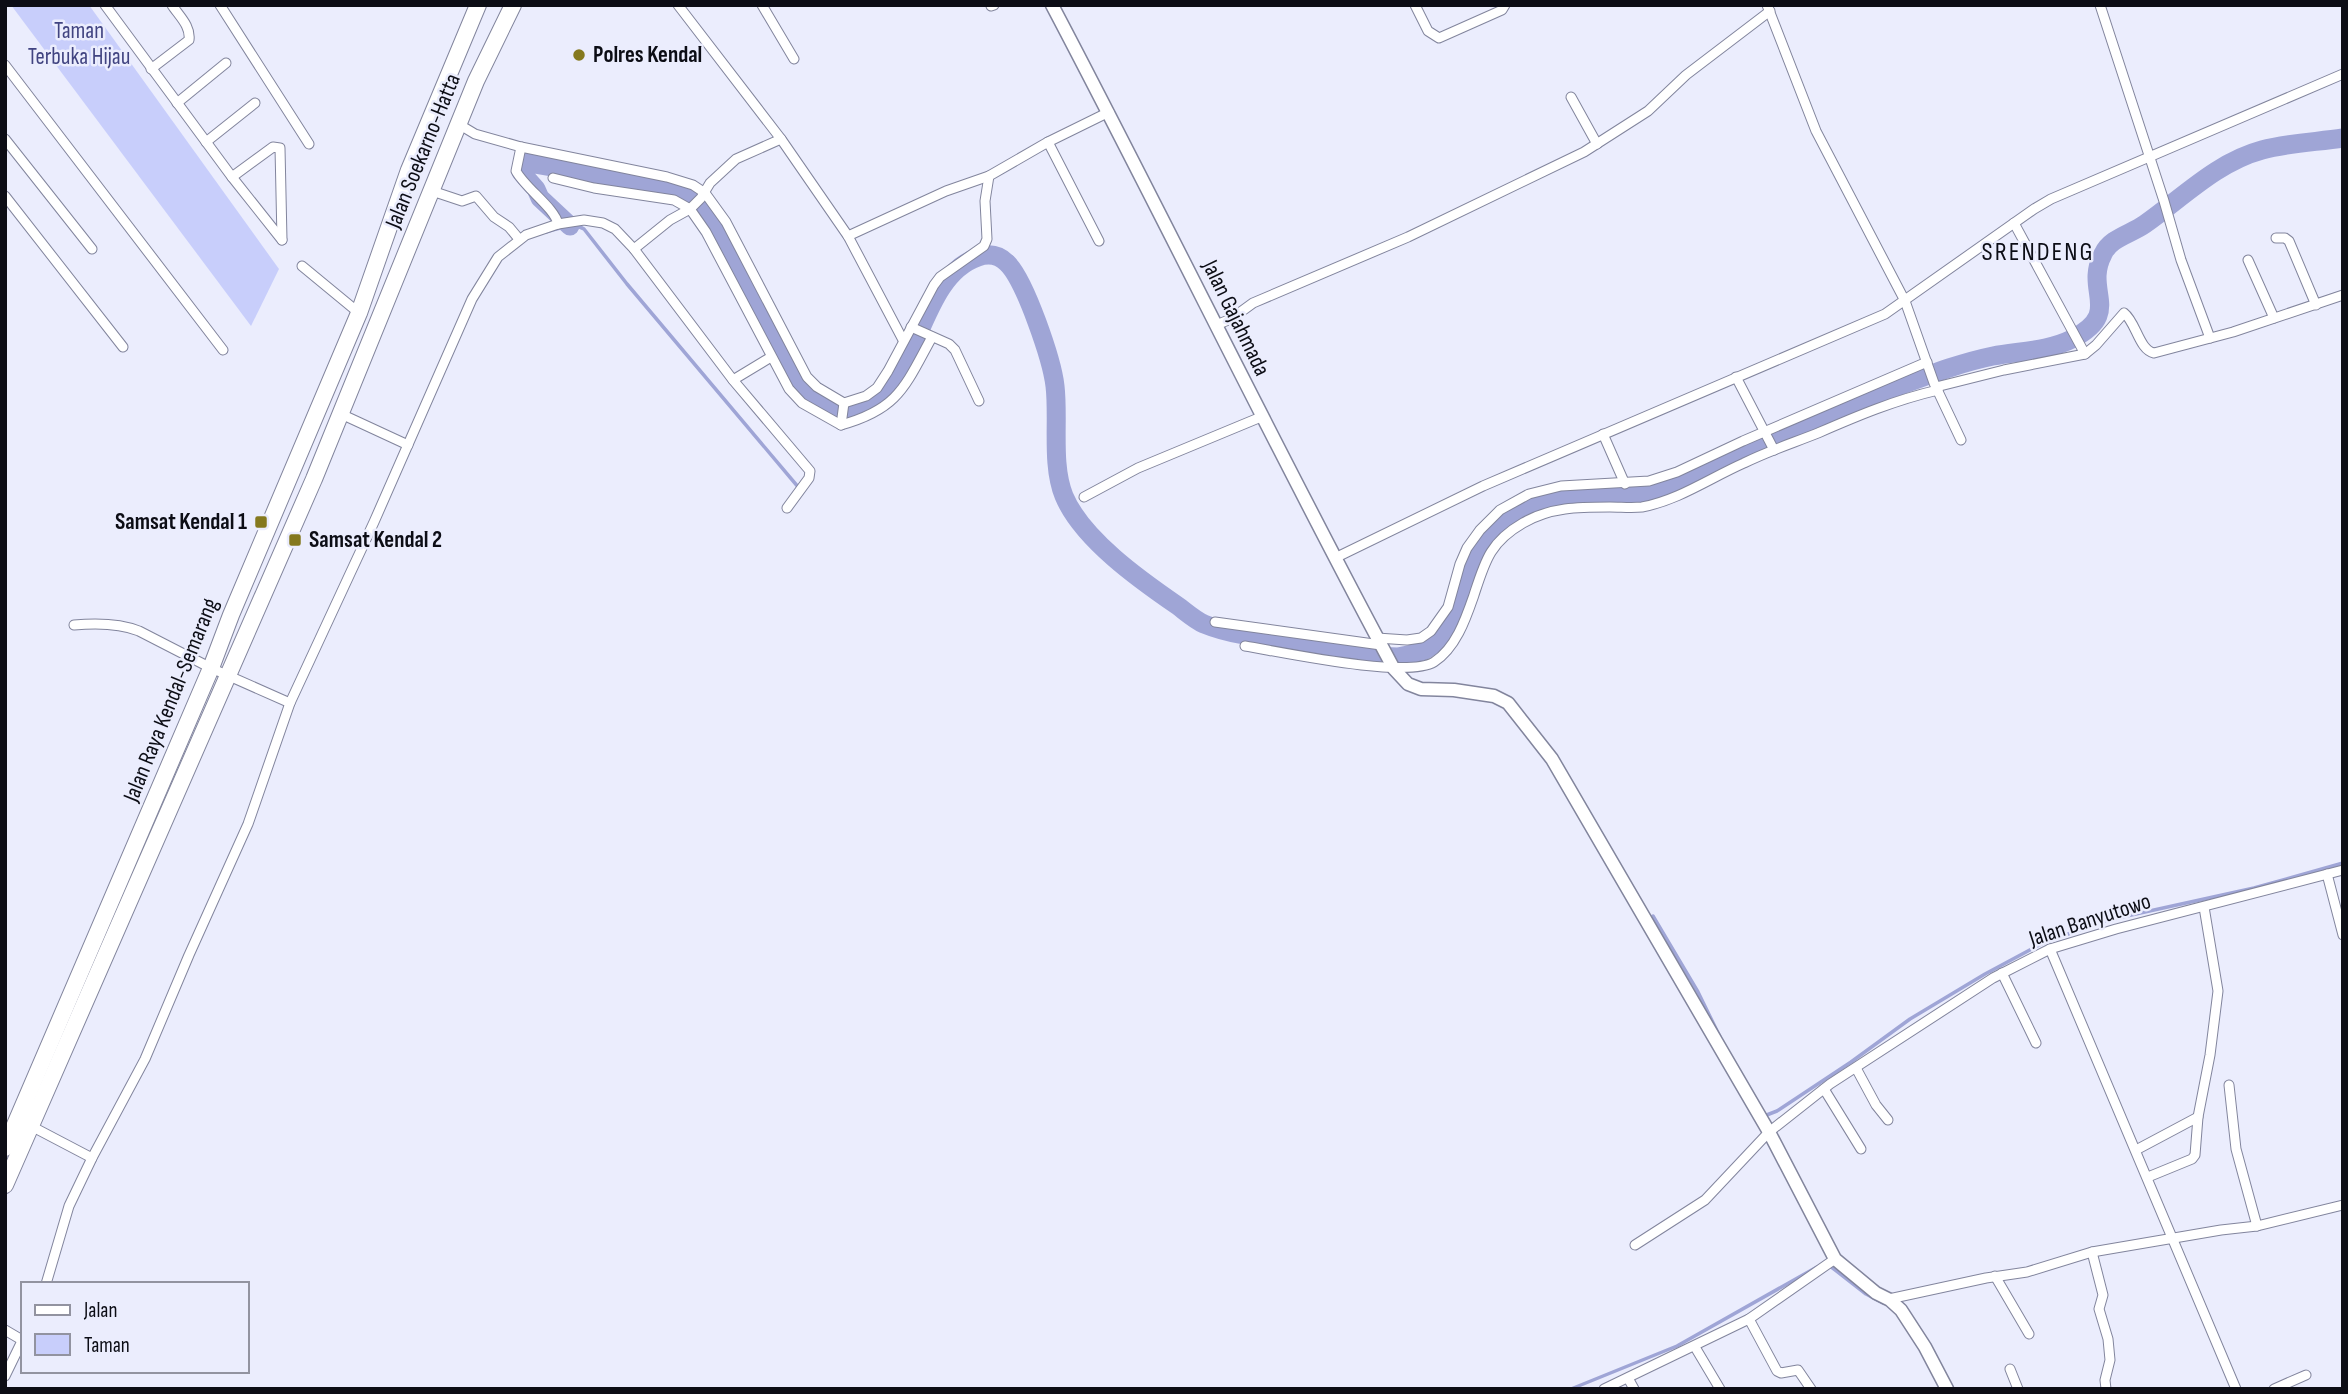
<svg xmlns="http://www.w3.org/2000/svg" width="2348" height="1394" viewBox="0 0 2348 1394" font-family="'Sofia Sans Condensed',sans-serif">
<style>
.green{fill:#c8cefb}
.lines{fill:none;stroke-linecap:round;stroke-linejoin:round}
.stream{stroke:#9fa5d6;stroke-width:3.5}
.river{stroke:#9fa5d6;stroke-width:19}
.street-casing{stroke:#82859d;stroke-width:11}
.secondary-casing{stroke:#82859d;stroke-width:15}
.highway-casing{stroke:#82859d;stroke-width:18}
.street{stroke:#fff;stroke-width:9}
.secondary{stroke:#fff;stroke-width:12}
.highway{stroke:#fff;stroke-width:16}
.poi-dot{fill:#85791e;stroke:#ebedfd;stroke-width:2.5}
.labels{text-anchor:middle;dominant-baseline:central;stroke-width:5;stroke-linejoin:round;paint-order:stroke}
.park-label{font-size:23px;fill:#414481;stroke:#ebedfd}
.poi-label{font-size:23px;font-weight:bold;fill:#0c0d15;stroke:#ebedfd;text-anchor:start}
.street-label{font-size:23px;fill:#0c0d15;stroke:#ebedfd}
.quarter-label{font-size:26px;letter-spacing:2px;fill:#0c0d15;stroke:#ebedfd}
</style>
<rect width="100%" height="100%" fill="#ebedfd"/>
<polygon class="green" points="11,5 89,5 279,269 251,326"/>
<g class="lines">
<g class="stream">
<path d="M546,232c12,-3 27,-10 38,-3l43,55 172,204"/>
<polyline points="1653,916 1698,992 1720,1037"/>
<polyline points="1764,1116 1777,1111 1851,1062 1910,1019 1985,974 2043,943 2104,921 2254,888 2343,863"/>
<polyline points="1830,1266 1866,1294 1883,1303"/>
<polyline points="1571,1389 1677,1346 1817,1267"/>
</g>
<path class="river" d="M570,226l-30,-28 -4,-9 -15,-17 2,-10 137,24c11,3 21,5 31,11 18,13 28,38 38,58 22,43 67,151 118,160 19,-12 36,-20 49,-38 26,-35 35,-104 82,-120 11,-4 21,-2 29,6 18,17 45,97 48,123 4,34 -4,78 9,110 18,43 76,84 114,110 8,6 17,14 26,18 29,12 63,14 93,18 33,5 66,13 100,15 9,-2 20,-3 28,-7 33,-18 34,-60 48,-91 9,-20 29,-38 48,-49 45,-25 101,-8 149,-21 23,-7 41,-23 62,-33 23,-11 47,-18 70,-28 31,-13 60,-29 91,-40 33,-12 66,-25 100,-32 27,-5 55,-5 79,-17 52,-27 11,-47 31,-85 7,-16 28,-20 42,-30 37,-26 72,-62 117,-74 26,-7 54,-8 81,-12"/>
<defs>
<g id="street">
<polyline points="105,5 232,177 282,240"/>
<polyline points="220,5 309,144"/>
<polyline points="678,5 781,139 848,236 903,340"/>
<polyline points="762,5 794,59"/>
<polyline points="1415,5 1428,31 1439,38 1502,10 1505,5"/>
<polyline points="1767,5 1816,131 1905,301 1934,383 1961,440"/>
<polyline points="2100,5 2164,201 2181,260 2210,338"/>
<polyline points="991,6 994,5"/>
<polyline points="5,65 223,350"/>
<path d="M151,69l38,-29c2,-14 -10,-24 -17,-35"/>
<polyline points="1571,97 1597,144"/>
<polyline points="177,103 226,63"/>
<polyline points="465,128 475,134 521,147 667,177 693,185 705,193 726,222 807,377 817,387 844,403 866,396 877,388 888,371 934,285 940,277 984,246 987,239 985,201 989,176 1048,142 1109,112"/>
<polyline points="5,139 92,249"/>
<polyline points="206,142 255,103"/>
<polyline points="1048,142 1099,241"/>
<path d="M521,147l-5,24c9,17 39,37 42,53"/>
<polyline points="232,177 273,147 280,148 282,240"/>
<path d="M553,178l41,10 80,12 16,9 16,23 83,157 13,14 39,22c58,-16 64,-39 91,-88"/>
<polyline points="438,193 462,201 476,196 494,217 509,227 519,239"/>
<polyline points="5,196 123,347"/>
<polyline points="2014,223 2085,354"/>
<polyline points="848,236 946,191 989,176"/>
<polyline points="2276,238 2285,238 2289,241 2316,305"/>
<polyline points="634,249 670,220 690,209 701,198 710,183 736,159 781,139"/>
<polyline points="2248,260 2274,318"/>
<polyline points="302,266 359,313"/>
<polyline points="1216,325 1231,319 1253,303 1408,237 1584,152 1648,111 1686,75 1770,11"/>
<polyline points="911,327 949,344 955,350 979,401"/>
<polyline points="1736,377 1774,450"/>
<polyline points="733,380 771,357"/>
<path d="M1936,387l68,-17 81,-16 11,-9 28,-32c12,9 15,37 30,40l79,-21 110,-37"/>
<polyline points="341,414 408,445"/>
<polyline points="841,425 844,403"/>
<polyline points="1603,434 1625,484"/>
<polyline points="1084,497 1138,468 1261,417"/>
<polyline points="1335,558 1483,486 1885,314 2034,209 2051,199 2343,74"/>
<polyline points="1215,622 1381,645"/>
<path d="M74,625c22,-2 45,-2 65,6l72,37 79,35"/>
<polyline points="1377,638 1407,640 1421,638 1431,631 1448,607 1460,564 1467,548 1480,530 1500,510 1529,494 1561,486 1649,481 1677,472 1743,441 1927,362"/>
<path d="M1245,646c37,6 161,33 189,16 22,-14 32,-44 40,-67 11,-34 16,-53 49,-72 27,-16 56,-16 87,-16 11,0 22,1 32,0 37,-7 68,-29 102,-44 24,-12 49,-20 74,-30 39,-17 77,-33 120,-43"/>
<polyline points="2327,874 2343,935"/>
<polyline points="2050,949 2236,1389"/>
<polyline points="2002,973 2036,1043"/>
<polyline points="1856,1068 1876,1105 1888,1120"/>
<polyline points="2229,1085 2236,1149 2257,1226"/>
<polyline points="1824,1089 1861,1149"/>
<polyline points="31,1126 92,1158"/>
<polyline points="2136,1150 2198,1117"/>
<polyline points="2148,1177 2192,1159 2195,1155 2198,1117 2210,1055 2218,991 2204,907"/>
<polyline points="1635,1245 1705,1200 1769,1132 1830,1084 1993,978 2050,949 2116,929 2343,870"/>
<polyline points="2092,1252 2103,1295 2099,1309 2108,1339 2110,1360 2105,1380 2106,1389"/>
<polyline points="1995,1276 2029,1334"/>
<polyline points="46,1284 69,1206 92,1158 145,1059 189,955 248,824 290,703 374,522 472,299 498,257 526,235 558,224 584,220 603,223 615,229 634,249 733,380 810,471 809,478 787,508"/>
<polyline points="1889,1299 1986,1278 2027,1272 2092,1252 2221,1230 2257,1226 2343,1205"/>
<polyline points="1749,1319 1777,1371 1781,1373 1798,1370 1811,1389"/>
<polyline points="5,1330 22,1340"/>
<polyline points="1695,1347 1720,1389"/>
<polyline points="2010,1369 2018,1389"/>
<polyline points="5,1376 23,1339"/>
<polyline points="1628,1378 1634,1389"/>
<polyline points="1604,1389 1749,1319 1835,1259"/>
<polyline points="2274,1389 2306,1375"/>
</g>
<path id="secondary" d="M1052,5c116,220 224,445 342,664l14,15 13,5 33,1 40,6 14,7 44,56 217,373 66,127 41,34 14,7 11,10 24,37 22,42"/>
<g id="highway">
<polyline points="5,1148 211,668 231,615 359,313 409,170 478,5"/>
<polyline points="5,1185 314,479 476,81 513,5"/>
</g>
</defs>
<use href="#street" class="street-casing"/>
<use href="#secondary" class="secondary-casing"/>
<use href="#highway" class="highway-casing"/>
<use href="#street" class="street"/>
<use href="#secondary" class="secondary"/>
<use href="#highway" class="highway"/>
</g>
<g class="poi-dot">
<circle cx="579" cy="55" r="7"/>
<rect x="254" y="515" width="14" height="14" rx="3.5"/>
<rect x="288" y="533" width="14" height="14" rx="3.5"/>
</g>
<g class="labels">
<g class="park-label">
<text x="79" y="31">Taman<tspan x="79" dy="26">Terbuka Hijau</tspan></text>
</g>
<g class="poi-label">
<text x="593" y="55">Polres Kendal</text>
<text x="247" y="522" text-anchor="end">Samsat Kendal 1</text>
<text x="309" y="540">Samsat Kendal 2</text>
</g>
<g class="street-label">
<text transform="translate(423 151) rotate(-68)">Jalan Soekarno-Hatta</text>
<text transform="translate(1236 318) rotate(64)">Jalan Gajahmada</text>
<text transform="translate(171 700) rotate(-68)">Jalan Raya Kendal-Semarang</text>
<text transform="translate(2090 920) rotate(-18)">Jalan Banyutowo</text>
</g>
<g class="quarter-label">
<text x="2038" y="252">SRENDENG</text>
</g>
</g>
<rect width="2348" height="1394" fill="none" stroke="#0c0d15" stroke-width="14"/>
<rect x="21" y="1282" width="228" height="91" fill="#ebedfd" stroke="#9293a0" stroke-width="2"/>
<rect x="35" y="1305" width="35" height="10" fill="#ffffff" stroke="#9293a0" stroke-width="2"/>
<text x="84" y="1317" font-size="21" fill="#0c0d15">Jalan</text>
<rect x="35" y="1334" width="35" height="21" fill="#c8cefb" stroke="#9293a0" stroke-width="2"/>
<text x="84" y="1352" font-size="21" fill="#0c0d15">Taman</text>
</svg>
